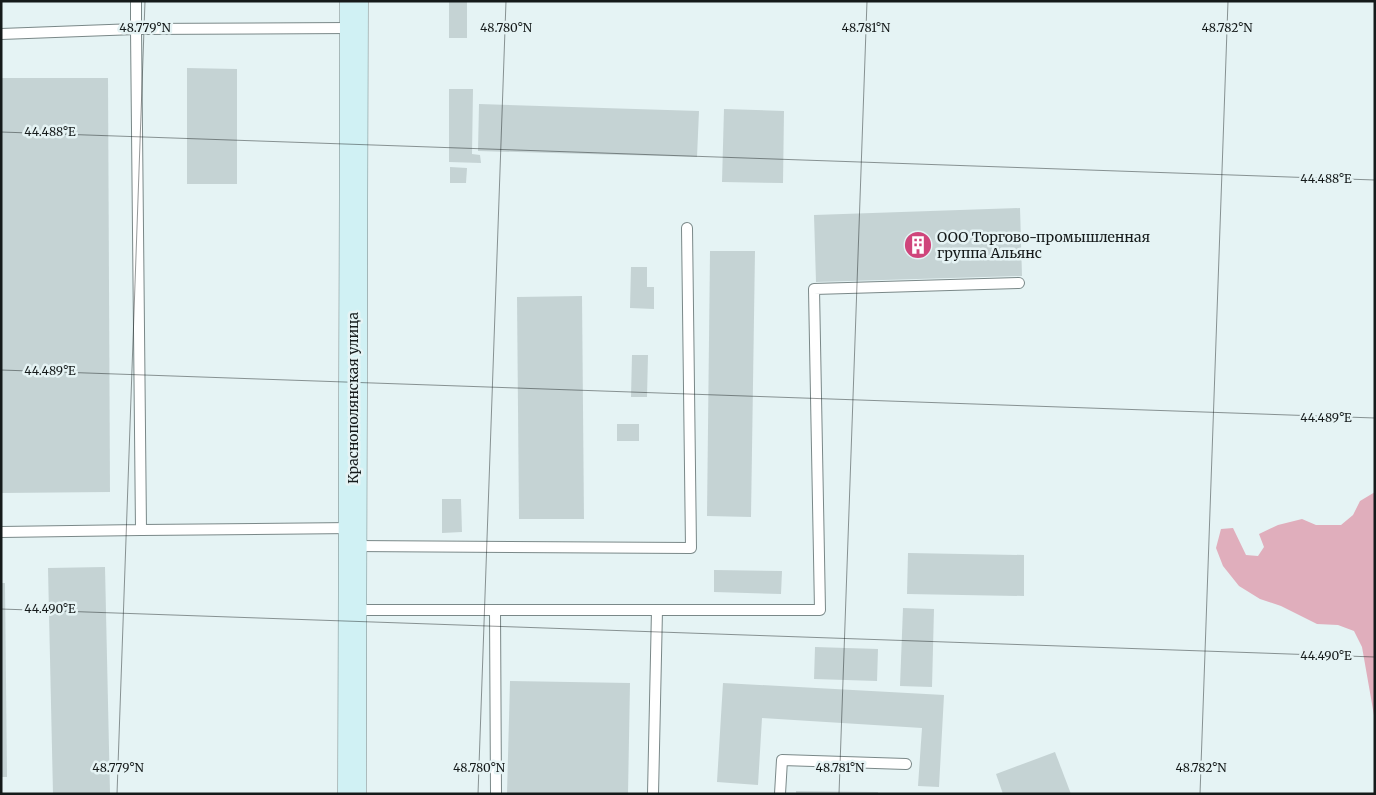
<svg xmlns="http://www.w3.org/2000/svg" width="1376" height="795" viewBox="0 0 1376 795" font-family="Merriweather,serif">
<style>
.green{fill:#e0aebc}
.building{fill:#c5d3d4}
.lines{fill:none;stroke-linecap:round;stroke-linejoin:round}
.service-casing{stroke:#7a8888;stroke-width:12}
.secondary-casing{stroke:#7a8888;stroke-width:29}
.service{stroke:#fff;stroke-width:10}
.secondary{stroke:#d0f1f4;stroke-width:28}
.ticks{fill:none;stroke:#151a1a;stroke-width:1;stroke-opacity:0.45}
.labels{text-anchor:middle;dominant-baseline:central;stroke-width:5;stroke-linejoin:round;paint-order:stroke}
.poi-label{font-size:14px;fill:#151a1a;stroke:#e5f3f4;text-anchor:start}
.street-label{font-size:14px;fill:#151a1a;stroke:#e5f3f4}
.ticks-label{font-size:12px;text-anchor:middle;fill:#151a1a;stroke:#e5f3f4;stroke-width:5;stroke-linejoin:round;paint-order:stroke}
</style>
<rect width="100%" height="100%" fill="#e5f3f4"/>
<polygon class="green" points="1375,492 1375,721 1362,647 1354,631 1338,625 1317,624 1281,606 1260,599 1239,586 1223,566 1216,548 1221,529 1233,528 1246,555 1258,556 1264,547 1259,534 1278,525 1302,519 1316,525 1341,525 1353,515 1360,501"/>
<g class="building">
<rect x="449" y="1" width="18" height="37"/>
<polygon points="187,68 237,69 237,184 187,184"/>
<polygon points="1,78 108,78 110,492 1,493"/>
<polygon points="449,89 473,89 472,154 480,155 481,163 449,162"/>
<polygon points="479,104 699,111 697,157 478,151"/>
<polygon points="724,109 784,111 783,183 722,182"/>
<polygon points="450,167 467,168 466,183 450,183"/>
<polygon points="1020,208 1022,276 816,282 814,215"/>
<polygon points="710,251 755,251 751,517 707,516"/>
<polygon points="631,267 647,267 647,287 654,287 654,309 630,308"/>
<polygon points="582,296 584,519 519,519 517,297"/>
<polygon points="632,355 648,355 647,397 631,397"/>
<rect x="617" y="424" width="22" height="17"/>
<polygon points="442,499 461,499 462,532 442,533"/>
<polygon points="908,553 1024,555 1024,596 907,594"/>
<polygon points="105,567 110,793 53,794 48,568"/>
<polygon points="714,570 782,571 781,594 714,592"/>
<polygon points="1,583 5,583 7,777 1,777"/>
<polygon points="903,608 934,609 932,687 900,686"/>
<polygon points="815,647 878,649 877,681 814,679"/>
<polygon points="510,681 630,683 628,794 507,794"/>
<polygon points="723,683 944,695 939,787 918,786 922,728 762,718 758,785 717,782"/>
<polygon points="1055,752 1071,794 1003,794 996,774"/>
<polygon points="796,791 878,792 878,794 796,794"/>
</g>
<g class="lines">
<defs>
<g id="service">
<polyline points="136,1 136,29 352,28"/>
<polyline points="1,34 136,29 141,530 1,532"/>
<polyline points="141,530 353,528"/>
<polyline points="353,546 691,548 687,228"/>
<polyline points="353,610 820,610 814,289 1019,283"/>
<polyline points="495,610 496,794"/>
<polyline points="653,794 657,610"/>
<polyline points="780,794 782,760 906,764"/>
</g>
<polyline id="secondary" points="352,794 354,1"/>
</defs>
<use href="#service" class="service-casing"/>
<use href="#secondary" class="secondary-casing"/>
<use href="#service" class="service"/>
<use href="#secondary" class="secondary"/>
</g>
<path class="ticks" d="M1,132l1374,48M1,370l1374,48M1,609l1374,48M117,794l28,-793M478,794l28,-793M839,794l28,-793M1200,794l28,-793"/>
<defs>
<symbol id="building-disc" viewBox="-11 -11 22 22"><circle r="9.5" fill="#cf457b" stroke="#e5f3f4"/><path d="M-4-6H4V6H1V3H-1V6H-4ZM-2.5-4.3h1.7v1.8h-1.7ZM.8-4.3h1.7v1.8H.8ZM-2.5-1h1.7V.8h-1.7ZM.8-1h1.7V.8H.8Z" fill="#fff"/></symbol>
</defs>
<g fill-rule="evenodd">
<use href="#building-disc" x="902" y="229" width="32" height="32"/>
</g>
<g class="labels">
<g class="poi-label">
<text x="937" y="237">ООО Торгово-промышленная<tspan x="937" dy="16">группа Альянс</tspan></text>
</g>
<g class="street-label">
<text transform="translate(353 398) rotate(-90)">Краснополянская улица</text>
</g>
</g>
<g class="ticks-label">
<text x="145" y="32">48.779°N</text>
<text x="506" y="32">48.780°N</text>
<text x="866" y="32">48.781°N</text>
<text x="1227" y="32">48.782°N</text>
<text x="50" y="136">44.488°E</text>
<text x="1326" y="183">44.488°E</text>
<text x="50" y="375">44.489°E</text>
<text x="1326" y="422">44.489°E</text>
<text x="50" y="613">44.490°E</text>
<text x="1326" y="660">44.490°E</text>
<text x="118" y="772">48.779°N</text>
<text x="479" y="772">48.780°N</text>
<text x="840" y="772">48.781°N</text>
<text x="1201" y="772">48.782°N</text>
</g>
<rect width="1376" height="795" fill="none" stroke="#151a1a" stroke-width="5"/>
</svg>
